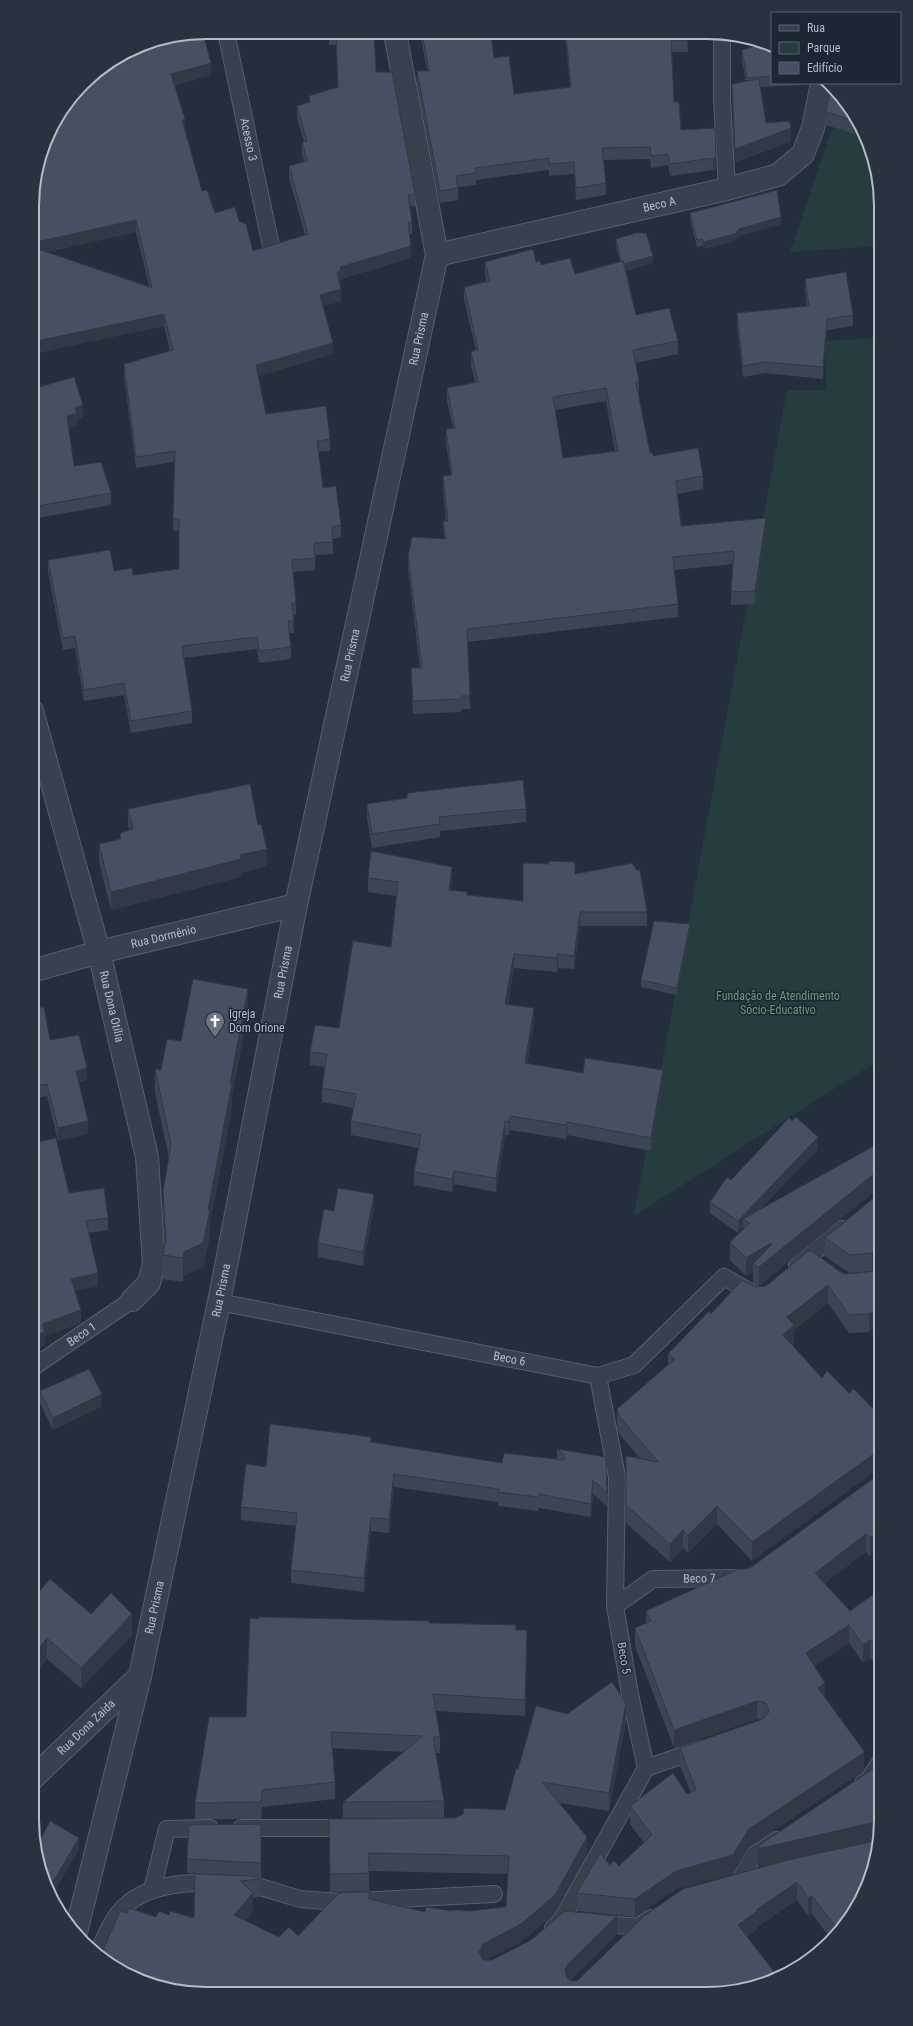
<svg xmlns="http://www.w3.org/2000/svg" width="913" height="2026" viewBox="0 0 913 2026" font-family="'Roboto Condensed',sans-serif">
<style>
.green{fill:#263c3f}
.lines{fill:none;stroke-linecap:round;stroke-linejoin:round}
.service-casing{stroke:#565f6c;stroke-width:18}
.minor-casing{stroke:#565f6c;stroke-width:24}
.service{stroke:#38414e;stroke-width:16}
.minor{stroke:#38414e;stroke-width:22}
.wall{fill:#3b4654;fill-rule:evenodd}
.shaded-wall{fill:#303945}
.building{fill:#455162;stroke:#303945;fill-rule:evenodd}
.labels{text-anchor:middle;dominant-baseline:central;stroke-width:3;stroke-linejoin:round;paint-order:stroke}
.street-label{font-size:12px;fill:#b4bcc9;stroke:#1d2633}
.park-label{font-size:12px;fill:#6b9a76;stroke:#1d2633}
.poi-label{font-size:12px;fill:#b4bcc9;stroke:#1d2633;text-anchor:start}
.rim{fill:none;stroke:#b4bcc9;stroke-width:2}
</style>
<rect width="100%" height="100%" fill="#242f3e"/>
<g class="green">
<path d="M842,100c5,6 12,12 16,19 22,39 23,83 23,127l-91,6z"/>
<polygon points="881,338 881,1059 634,1216 787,390 826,390 826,341"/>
</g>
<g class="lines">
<defs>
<g id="service">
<path id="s1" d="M226,32l45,214"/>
<polyline points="722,35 722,100 727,189"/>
<polyline points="797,1266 842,1229"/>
<path id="s2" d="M219,1302l379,74 36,-11 90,-88 32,18"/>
<path id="s3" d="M32,1368l100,-68"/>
<path id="s4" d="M615,1606l38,-27 86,-1"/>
<polyline points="646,1768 701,1749"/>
<polyline points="863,1783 869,1779 881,1761"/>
<polyline points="241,1828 350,1828"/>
<polyline points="739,1882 754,1855 777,1840"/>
<polyline points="240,1884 254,1885 300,1899 339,1902 494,1894"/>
<polyline points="152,1890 167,1829 210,1828"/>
<polyline points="596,1923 638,1927 651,1918"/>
<polyline points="553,1928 562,1919 646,1768 630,1694 615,1606 617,1477 598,1376"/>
<path d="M97,1955c7,-16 15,-37 28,-49 24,-22 61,-24 92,-23"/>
</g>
<g id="minor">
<path id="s5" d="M437,255l290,-66 51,-14 25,-21 10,-26 9,-45"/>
<path id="s6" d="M32,711l67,241 48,205 7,107 -5,19 -17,17"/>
<path id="s7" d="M32,971l67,-19 197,-47"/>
<path id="s8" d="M32,1779l108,-103"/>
<path id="s9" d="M76,1932l64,-256 79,-374 77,-397 141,-650 -42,-222"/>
</g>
</defs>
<use href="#service" class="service-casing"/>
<use href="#minor" class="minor-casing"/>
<use href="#service" class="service"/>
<use href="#minor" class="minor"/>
</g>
<g class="wall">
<path d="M207,32l-4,1 8,42 -36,10 10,46 17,60 13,22 24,8 14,30 52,-16 -16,-57v-12l15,-4 -2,-8v-12h2l-7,-24v-12l12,-4v-6l29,-9 -2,-42h-7v-7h-7v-5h61v2l-9,1 2,36 39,122v12h-5l2,16v12h-3l2,24 -70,21v3h-2l2,19 -18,5 10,48 -75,22 8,38 64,25v12l-12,1 5,36 18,37v12l-8,2v15l-18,1v15l-22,2 3,31v12h-3l1,18h-5l2,14v12l-32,4 -2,-14 -73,9 8,53v12l-61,10 -7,-38 -40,6 -9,-53 -12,2 -15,-78v-12l66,11 19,4 46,-6v-38h-6l1,-69 -38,6 -12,-92v-12l46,-13 -6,-25 -132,28v-160l108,-149zM136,232l13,54 -102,-34z"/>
<polygon points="408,33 491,34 494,58 514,94 570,87 565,34 687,35 688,52 672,52 674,102 681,130 715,128 716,169 713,170 670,176 668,165 651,168 650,159 604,160 606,183 606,195 576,200 574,174 549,176 549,170 476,180 476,185 458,187 458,200 440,203 417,83 417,71 427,71 420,33 408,34"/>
<polygon points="753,40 772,46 772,83 801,83 801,85 760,87 766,123 791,142 735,162 732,97 732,84 746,81 742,61 742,50 754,47"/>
<polygon points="826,112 858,119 865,137 826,125"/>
<polygon points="690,213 781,224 739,236 735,241 703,249 703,246 697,247 690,220"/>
<path d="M616,239l37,24 -27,8 10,44 42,26v13l-42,9 3,18v13l-1,1 12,58 3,3 50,20v13l-25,5 3,32 85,5 -11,73 -24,1v-13l2,-28 -59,6 4,34v13l-211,25 3,67h-9v3l-48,2 -2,-46h9l-12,-99v-13l36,-17 -1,-18h3l-3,-32v-13l8,-1 -5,-32v-14l7,-1 -6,-27v-13l28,-6 -4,-17v-13l5,-2 -12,-50v-13l22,-6 -1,-6v-13h51l5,3 34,9 45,-13 -4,-15zM606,401l9,51 -52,6 -8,-48z"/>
<polygon points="805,279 853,315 853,326 827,330 823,379 765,373 743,377 737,325 737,313 807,306 805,290"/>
<polygon points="32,389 83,418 77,420 77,426 68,428 74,466 111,493 111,505 32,519"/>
<polygon points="407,793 526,809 526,822 440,831 440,837 372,848 367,818 367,804 407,798"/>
<polygon points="128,809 267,866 241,873 241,877 111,910 99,862 99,844 120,839 120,833 129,830 128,826"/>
<polygon points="633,866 636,870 647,912 647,926 580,926 574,969 558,968 557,972 514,968 508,1004 534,1022 527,1064 583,1073 663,1084 651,1151 567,1135 566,1139 510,1130 509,1135 505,1135 496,1192 454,1184 452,1192 414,1185 414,1172 418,1148 351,1135 351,1121 354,1108 322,1102 322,1088 325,1067 310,1065 310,1052 339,1028 391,947 396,896 368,892 368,878 452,881 450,890 467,895 523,901 575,874"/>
<polygon points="690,931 677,995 641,987 641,980"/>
<polygon points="32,1009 50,1040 87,1080 79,1082 88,1134 58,1141 47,1096 32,1099"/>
<polygon points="248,1013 232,1095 232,1108 210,1223 210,1235 203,1267 184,1276 183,1282 163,1279 163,1255 165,1245 163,1215 163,1191 169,1158 155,1093 155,1069 161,1070 181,1041"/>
<polygon points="881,1142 881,1190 875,1191 759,1286 753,1282 753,1272 746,1276 730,1260 730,1242 743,1230 743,1227 738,1233 710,1213 710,1202 731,1180 818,1149 760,1209"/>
<polygon points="32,1143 69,1193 108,1218 108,1230 89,1233 98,1286 74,1291 81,1323 45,1336 45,1345 32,1349"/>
<polygon points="881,1192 881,1267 872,1271 850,1273 825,1256 825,1238"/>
<polygon points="374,1208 363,1266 318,1257 318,1243 334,1211"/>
<polygon points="881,1269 881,1324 869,1332 849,1333 828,1303 794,1330 794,1343 792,1345 822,1378 849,1393 881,1417 881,1471 875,1471 752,1561 717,1524 688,1553 683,1548 670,1562 626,1523 626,1456 640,1458 619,1434 617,1427 617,1409 668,1365 668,1354 711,1314 756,1287 766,1286 842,1273 847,1274 876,1271"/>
<polygon points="40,1391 102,1406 53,1430 40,1403"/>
<polygon points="371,1442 502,1463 557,1459 557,1449 607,1493 607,1506 593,1494 591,1517 539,1508 538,1511 498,1506 498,1502 394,1487 389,1533 371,1531 364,1592 291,1583 291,1570 296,1526 241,1520 241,1507 266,1467"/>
<polygon points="881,1473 881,1546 870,1556 866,1552 824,1583 850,1611 881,1589 881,1669 870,1658 863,1663 849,1643 814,1666 825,1699 864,1769 862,1772 749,1847 733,1874 676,1889 635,1917 577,1911 577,1893 610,1865 619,1866 644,1843 630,1824 630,1806 687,1794 691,1793 680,1766 680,1748 761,1720 757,1719 674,1748 635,1646 635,1628 646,1623 646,1611 750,1568"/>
<polygon points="32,1600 91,1614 132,1635 81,1688 47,1659 36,1672 32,1669"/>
<polygon points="429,1623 516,1630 527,1646 525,1716 436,1711 440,1737 440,1753 436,1753 444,1801 444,1818 343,1818 343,1802 404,1752 332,1748 335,1782 335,1799 262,1807 261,1819 195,1819 195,1803 246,1717"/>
<polygon points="567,1714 626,1721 609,1811 559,1803 587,1855 555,1913 521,1942 486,1960 492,1960 617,1934 570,1980 572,1981 577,1981 877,1841 875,1840 758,1867 881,1773 881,1832 868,1886 845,1926 831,1939 812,1914 808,1916 797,1900 757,1927 757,1929 747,1936 752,1988 129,1976 100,1957 127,1913 156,1917 169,1915 194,1918 238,1876 187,1873 187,1859 261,1824 261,1877 253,1877 260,1879 260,1897 253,1898 253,1911 245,1921 279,1937 298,1936 369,1899 425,1912 469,1911 506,1907 508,1874 369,1871 369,1891 330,1892 329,1819 455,1818 505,1810 518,1769"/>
</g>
<g class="shaded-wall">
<polygon points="211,63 211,75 171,86 171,74"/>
<polygon points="185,119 185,131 182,120"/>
<polygon points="791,128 791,142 735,162 735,149"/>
<polygon points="716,157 716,169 713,170 713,158"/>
<polygon points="781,217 781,224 739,236 735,241 703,249 703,242 739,229"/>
<polygon points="136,220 136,232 32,255 32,243"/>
<polygon points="411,246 411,258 341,279 341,282 337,283 337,272 340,267"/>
<polygon points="653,256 653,263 622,272 622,265"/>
<polygon points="341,289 341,301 320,307 320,295"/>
<polygon points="164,314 164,326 32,354 32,342"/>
<polygon points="827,319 827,330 823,379 823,367"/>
<polygon points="333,343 333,354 256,377 256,365"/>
<polygon points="83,405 83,418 77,420 77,426 67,429 67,416 75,408"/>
<polygon points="766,518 766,531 755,604 755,591"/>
<polygon points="267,849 267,866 241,873 241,877 111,910 111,892 240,855"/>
<polygon points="452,867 452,881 449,904 449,890"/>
<rect x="32" y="899" width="2" height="14"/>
<polygon points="580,912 580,926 574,969 574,956"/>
<polygon points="690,924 690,931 677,995 677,988"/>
<polygon points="514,954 514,968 505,1017 505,1004"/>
<polygon points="558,954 558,968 557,972 557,958"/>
<polygon points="248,989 248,1013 232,1095 232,1108 210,1223 210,1235 203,1267 184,1276 183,1282 183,1258 184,1252 208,1210 230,1083"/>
<polygon points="534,1008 534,1022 525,1077 525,1063"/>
<polygon points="87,1068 87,1080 76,1083 76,1071"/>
<polygon points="663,1070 663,1084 651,1151 651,1138"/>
<polygon points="510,1116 510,1130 509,1135 509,1122"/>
<polygon points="88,1121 88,1134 58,1141 58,1128"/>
<polygon points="505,1121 505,1135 496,1192 496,1178"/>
<polygon points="567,1122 567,1135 566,1139 566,1125"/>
<polygon points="818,1137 818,1149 748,1222 743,1219 743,1227 738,1233 738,1221"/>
<polygon points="454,1171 454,1184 452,1192 452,1179"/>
<polygon points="875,1173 875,1191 759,1286 759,1267 753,1264 753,1272 746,1276 746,1258 771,1243 771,1258"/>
<polygon points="374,1194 374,1208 363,1266 363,1252"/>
<polygon points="880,1249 880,1267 872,1271 872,1253"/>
<polygon points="98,1273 98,1286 71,1292 71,1279"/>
<polygon points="828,1285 828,1303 794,1330 794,1343 783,1353 783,1335 787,1317"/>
<polygon points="881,1306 881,1324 869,1332 869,1314"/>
<polygon points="81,1310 81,1323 45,1336 45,1345 32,1349 32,1337 42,1324"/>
<polygon points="102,1394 102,1406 53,1430 53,1418"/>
<polygon points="875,1453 875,1471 752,1561 752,1542"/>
<polygon points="394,1474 394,1487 389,1533 389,1519"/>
<polygon points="593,1480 593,1494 591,1517 591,1504"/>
<polygon points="717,1506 717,1524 688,1553 688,1535"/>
<polygon points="371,1518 371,1531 364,1592 364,1578"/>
<polygon points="881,1528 881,1546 870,1556 870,1538"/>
<polygon points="683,1530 683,1548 670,1562 670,1544"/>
<polygon points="866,1534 866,1552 815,1591 815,1573"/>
<polygon points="132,1614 132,1635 81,1688 81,1668"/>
<polygon points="849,1625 849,1643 806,1671 806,1653"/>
<polygon points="47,1638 47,1659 36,1672 36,1652"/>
<polygon points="870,1640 870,1658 863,1663 863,1645"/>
<polygon points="825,1683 825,1702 818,1688"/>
<polygon points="757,1701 757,1719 674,1748 674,1730"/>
<polygon points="626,1703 626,1721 609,1811 609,1793"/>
<polygon points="864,1751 864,1769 862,1772 749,1847 733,1874 676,1889 635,1917 635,1899 676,1871 749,1829"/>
<polygon points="875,1822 875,1840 758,1867 758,1849"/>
<polygon points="587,1837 587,1855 555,1913 521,1942 483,1962 479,1952 483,1944"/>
<polygon points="79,1838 79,1850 54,1892 50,1895 47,1887"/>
<polygon points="797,1882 797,1900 757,1927 757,1929 738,1943 738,1925 756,1910"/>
<polygon points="253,1893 253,1911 234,1933 234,1915"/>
<polygon points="812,1896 812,1914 808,1916 808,1898"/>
<polygon points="617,1916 617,1934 567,1984 565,1970 567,1965"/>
</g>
<g class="building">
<polygon points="203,33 211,63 171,74 185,119 182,120 202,191 207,190 215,213 235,207 239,221 246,224 253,251 308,234 289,166 307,161 302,142 307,141 297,106 310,102 309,96 338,87 336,33 329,33 374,33 376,72 392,72 415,194 408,195 412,222 408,222 411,246 340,267 341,270 337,272 341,289 320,295 333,343 256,365 266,414 326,406 330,439 317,441 323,488 336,486 341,525 332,527 333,542 314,543 315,558 292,560 296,603 292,603 294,621 288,621 291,647 259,651 257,637 182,646 192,711 131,721 124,683 84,690 75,636 63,638 48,560 110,550 114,571 132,568 133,575 179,569 179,519 173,519 175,451 136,457 124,364 173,350 164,314 32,342 32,247 152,288 136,220 32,243 32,194 50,129 91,75 140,45"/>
<polygon points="422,33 491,34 494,58 509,56 514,94 571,87 566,34 687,35 688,40 671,40 674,102 679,102 681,130 715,128 716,157 713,158 670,164 668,154 651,156 650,147 602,148 606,183 576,188 574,162 549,164 549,158 475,168 476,173 456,176 458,188 440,191 417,71 429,71"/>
<polygon points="754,40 772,46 772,76 747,78 742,50 755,46"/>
<polygon points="759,79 766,123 789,121 791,128 735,149 732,84"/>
<polygon points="831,87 858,119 859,122 826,112"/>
<polygon points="777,190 781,217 739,229 735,234 703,242 703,239 697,240 690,213"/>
<polygon points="636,233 646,233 653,256 624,264 623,261 621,261 616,239"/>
<path d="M533,249l3,13 4,-1 1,4 29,-7 5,16 48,-13 13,54 33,-7 9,33 -45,9 6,31 -3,1 14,71 2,-1 1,4 45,-8 5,28 -27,5 5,45 85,-8 -11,73 -24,1 3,-41 -61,6 5,47 -211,25 3,67h-9v3l-48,2 -2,-33h11l-14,-112 4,-19 34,2 -3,-18h5l-5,-45 9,-1 -6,-46 9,-1 -8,-40 31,-6 -7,-30 7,-3 -14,-62 26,-6 -5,-19zM606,388l12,63 -55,7 -10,-61z"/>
<polygon points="846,272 853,315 827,319 823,367 765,362 743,366 737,313 809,306 805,279"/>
<polygon points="74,377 83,405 75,408 77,413 67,416 74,466 101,462 111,493 32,507 32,389"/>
<polygon points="523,780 526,809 439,817 440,824 372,834 367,804 407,798 407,793"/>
<polygon points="250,784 258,825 261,824 267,849 240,855 241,859 111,892 99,844 121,839 120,833 133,829 128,809"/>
<polygon points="371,851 452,867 449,890 467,892 467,895 523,901 523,863 549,864 549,861 575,862 575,874 633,863 633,866 635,866 636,870 640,870 647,912 580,912 574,956 558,954 557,958 514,954 505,1004 534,1008 525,1063 583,1073 585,1058 663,1070 651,1138 567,1122 566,1125 510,1116 509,1122 505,1121 496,1178 454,1171 452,1179 414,1172 421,1135 351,1121 356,1094 322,1088 327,1054 310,1052 315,1025 339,1028 353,941 391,947 398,882 368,878"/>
<polygon points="32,892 34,899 32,899"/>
<polygon points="654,921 690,924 677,988 641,980"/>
<polygon points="193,979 248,989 230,1083 232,1083 208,1210 210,1210 203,1243 184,1252 183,1258 163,1255 166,1239 163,1191 171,1144 155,1069 161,1070 167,1039 181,1041"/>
<polygon points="44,1007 50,1040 79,1035 87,1068 76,1071 88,1121 58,1128 47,1084 32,1086 32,1009"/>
<polygon points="796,1117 818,1137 738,1221 710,1202 727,1177 731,1180 789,1118 792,1121"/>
<polygon points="56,1138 69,1193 104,1188 108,1218 86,1221 98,1273 71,1279 81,1310 42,1324 45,1332 32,1337 32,1143"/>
<polygon points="881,1142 881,1172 875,1173 759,1267 753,1264 772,1244 771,1243 746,1258 730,1242 750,1223 743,1219"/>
<polygon points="338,1188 374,1194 363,1252 318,1243 324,1209 334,1211"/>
<polygon points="881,1192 881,1249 872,1253 850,1255 825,1238"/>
<polygon points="810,1250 842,1273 847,1274 876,1271 881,1269 881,1306 869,1314 849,1315 828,1285 787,1317 794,1325 783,1335 822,1378 827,1371 849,1393 854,1389 881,1417 881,1453 875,1453 752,1542 717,1506 688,1535 683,1530 670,1544 626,1505 626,1456 658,1462 619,1416 617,1409 675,1359 668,1354 709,1311 711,1314 742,1280 756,1287 766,1286"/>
<polygon points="89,1369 102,1394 53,1418 40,1391"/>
<polygon points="270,1424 371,1437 371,1442 502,1463 504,1453 564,1460 564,1455 557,1449 606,1457 607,1493 593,1480 591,1504 539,1494 538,1497 498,1492 499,1489 394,1474 389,1519 371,1518 364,1578 291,1570 297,1513 241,1507 246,1464 266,1467"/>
<polygon points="881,1473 881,1528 870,1538 866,1534 815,1573 850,1611 881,1589 881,1650 870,1640 863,1645 849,1625 806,1653 825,1683 818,1688 864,1751 862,1754 749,1829 733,1855 676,1871 635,1899 577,1893 600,1853 610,1865 614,1861 619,1866 652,1835 630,1806 673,1773 687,1794 696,1790 680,1748 763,1719 769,1712 766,1703 757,1701 674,1730 635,1628 651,1621 646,1611 736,1570 750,1568"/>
<polygon points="50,1579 91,1614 111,1593 132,1614 81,1668 47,1638 36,1652 32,1648 32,1600"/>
<polygon points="259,1617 429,1621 429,1623 516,1625 516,1630 527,1630 525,1700 433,1694 440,1737 433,1737 444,1801 343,1802 423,1736 331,1732 335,1782 262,1790 261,1802 195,1803 209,1717 246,1717 250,1618 259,1619"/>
<polygon points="612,1682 626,1703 609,1793 542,1782 587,1837 555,1895 521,1924 483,1944 479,1952 483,1960 492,1960 531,1940 565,1911 617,1916 567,1965 565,1970 567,1978 572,1981 577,1981 644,1916 683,1889 788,1860 879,1840 868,1886 845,1926 839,1931 812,1896 808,1898 797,1882 756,1910 757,1911 738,1925 778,1977 752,1988 707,1994 172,1991 129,1976 102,1958 102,1957 100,1957 118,1916 121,1911 127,1913 129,1908 156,1917 159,1911 169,1915 170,1911 194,1918 195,1874 252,1876 260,1879 241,1881 253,1893 234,1915 279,1937 289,1927 298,1936 339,1893 369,1892 369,1899 425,1912 426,1907 452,1911 453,1910 469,1911 506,1907 509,1856 369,1853 369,1873 330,1874 329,1819 455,1818 463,1814 464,1808 505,1810 516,1769 518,1769 536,1706 567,1714"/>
<polygon points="876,1767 881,1773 881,1824 875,1822 758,1849 761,1844"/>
<polygon points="50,1821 79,1838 54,1880 47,1887 38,1865 35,1845 37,1846"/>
<polygon points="261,1824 261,1863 187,1859 189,1825"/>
<polygon points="818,1951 804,1965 795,1969"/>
</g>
<defs>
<symbol id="church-pin" viewBox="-11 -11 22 30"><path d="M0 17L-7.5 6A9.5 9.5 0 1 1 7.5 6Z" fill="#6b7280" stroke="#1d2633"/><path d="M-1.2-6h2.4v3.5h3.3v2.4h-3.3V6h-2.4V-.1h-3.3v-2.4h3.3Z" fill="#fff"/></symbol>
</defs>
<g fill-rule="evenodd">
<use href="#church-pin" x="204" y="1010" width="22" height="30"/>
</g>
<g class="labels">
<g class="street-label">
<text stroke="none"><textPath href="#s1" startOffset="110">Acesso 3</textPath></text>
<text stroke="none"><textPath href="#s5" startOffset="228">Beco A</textPath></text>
<text stroke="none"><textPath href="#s9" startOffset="1630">Rua Prisma</textPath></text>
<text stroke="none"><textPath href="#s9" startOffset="1306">Rua Prisma</textPath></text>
<text stroke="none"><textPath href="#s7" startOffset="136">Rua Dormênio</textPath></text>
<text stroke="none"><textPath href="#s9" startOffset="982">Rua Prisma</textPath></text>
<text stroke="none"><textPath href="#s6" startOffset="306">Rua Dona Otília</textPath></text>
<text stroke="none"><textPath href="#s9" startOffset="658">Rua Prisma</textPath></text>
<text stroke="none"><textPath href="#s3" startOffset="60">Beco 1</textPath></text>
<text stroke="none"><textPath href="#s2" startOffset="296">Beco 6</textPath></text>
<text stroke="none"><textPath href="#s4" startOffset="93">Beco 7</textPath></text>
<text stroke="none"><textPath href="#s9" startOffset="334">Rua Prisma</textPath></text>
<text transform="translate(624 1658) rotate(80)">Beco 5</text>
<text stroke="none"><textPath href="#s8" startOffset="75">Rua Dona Zaida</textPath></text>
</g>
<g class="park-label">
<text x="778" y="996">Fundação de Atendimento<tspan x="778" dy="14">Sócio-Educativo</tspan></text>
</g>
<g class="poi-label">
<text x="229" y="1014">Igreja<tspan x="229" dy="14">Dom Orione</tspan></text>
</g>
</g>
<path d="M0 0H913V2026H0ZM206 39H707A167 167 0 0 1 874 206V1820A167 167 0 0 1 707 1987H206A167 167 0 0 1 39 1820V206A167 167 0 0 1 206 39Z" fill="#29323f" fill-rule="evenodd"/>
<path class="rim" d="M206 39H707A167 167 0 0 1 874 206V1820A167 167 0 0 1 707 1987H206A167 167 0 0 1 39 1820V206A167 167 0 0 1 206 39Z"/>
<rect x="771" y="12" width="130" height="72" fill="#1d2633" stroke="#59626f"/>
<rect x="779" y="25" width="20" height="6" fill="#38414e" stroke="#59626f"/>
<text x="807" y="32" font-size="12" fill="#b4bcc9">Rua</text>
<rect x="779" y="42" width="20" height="12" fill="#263c3f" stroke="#59626f"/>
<text x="807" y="52" font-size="12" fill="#b4bcc9">Parque</text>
<rect x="779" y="62" width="20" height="12" fill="#455162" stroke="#59626f"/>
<text x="807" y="72" font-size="12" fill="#b4bcc9">Edifício</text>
</svg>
